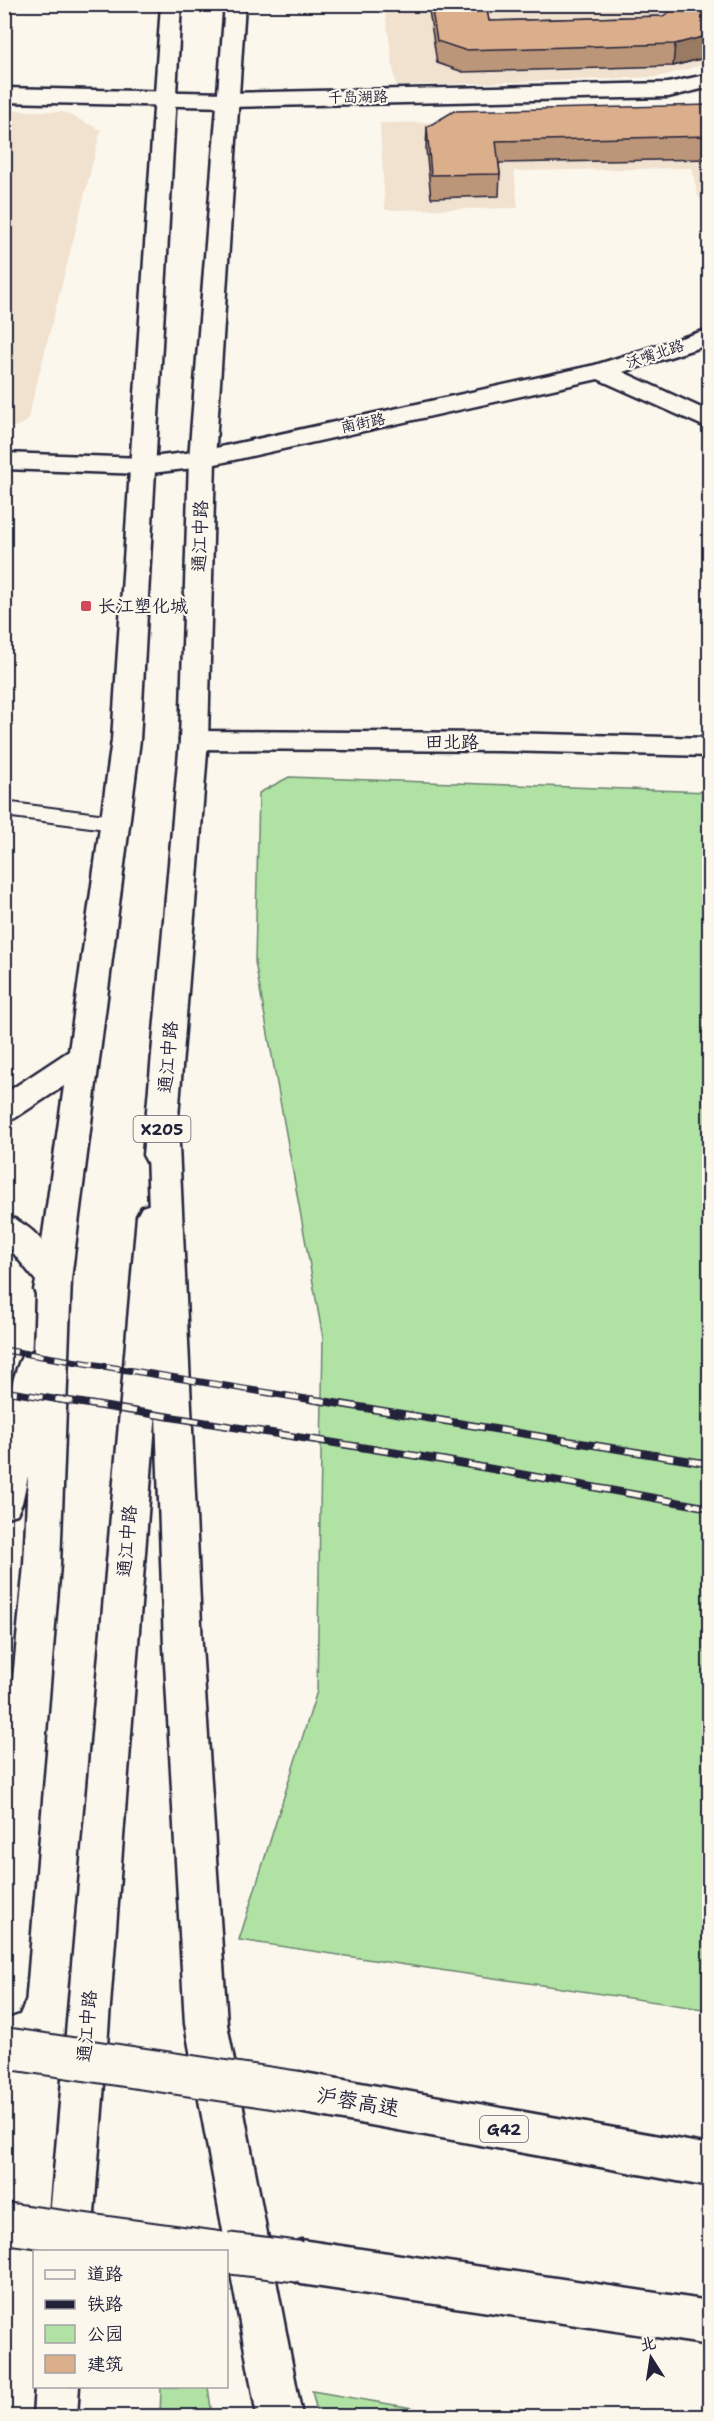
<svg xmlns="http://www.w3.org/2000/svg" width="714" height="2421" viewBox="0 0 714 2421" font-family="'Shantell Sans','LXGW WenKai TC',sans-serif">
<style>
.built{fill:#f1e1cf}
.green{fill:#b0e2a3;stroke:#69826f;stroke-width:1.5}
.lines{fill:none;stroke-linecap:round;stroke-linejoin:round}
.lane-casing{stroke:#22223b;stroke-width:4}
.street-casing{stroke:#22223b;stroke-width:5}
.primary-casing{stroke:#22223b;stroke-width:5}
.highway-casing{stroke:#22223b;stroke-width:5}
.lane{fill:#fbf7ec;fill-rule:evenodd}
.street{fill:#fbf7ec;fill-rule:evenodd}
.primary{fill:#fbf7ec;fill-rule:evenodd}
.highway{fill:#fbf7ec;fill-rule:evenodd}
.rail-far1-casing{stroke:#22223b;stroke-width:7}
.rail-casing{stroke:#22223b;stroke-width:8}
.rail-far1{stroke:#fbf7ec;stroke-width:4.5;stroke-dasharray:13;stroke-linecap:butt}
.rail{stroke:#fbf7ec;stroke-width:5;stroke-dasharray:16;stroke-linecap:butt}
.highway-bridge-casing{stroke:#22223b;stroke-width:44;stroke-linecap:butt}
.highway-bridge{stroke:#fbf7ec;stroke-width:40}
.wall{fill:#bc9678;stroke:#22223b;stroke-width:1.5}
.shaded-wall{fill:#997a62;stroke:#22223b;stroke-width:1.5}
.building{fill:#dbaf8c;stroke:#22223b;stroke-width:1.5}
.poi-dot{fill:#d1495b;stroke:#fbf7ec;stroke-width:2}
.labels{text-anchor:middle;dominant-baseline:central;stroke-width:4.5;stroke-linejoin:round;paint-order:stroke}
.far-street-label{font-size:15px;fill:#22223b;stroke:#fbf7ec}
.shield{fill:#fbf7ec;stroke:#636270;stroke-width:1.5}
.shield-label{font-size:16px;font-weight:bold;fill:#22223b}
.street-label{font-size:18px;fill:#22223b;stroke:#fbf7ec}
.poi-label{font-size:18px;fill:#22223b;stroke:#fbf7ec;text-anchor:start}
.near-street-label{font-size:21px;fill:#22223b;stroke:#fbf7ec}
</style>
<rect width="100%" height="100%" fill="#fbf7ec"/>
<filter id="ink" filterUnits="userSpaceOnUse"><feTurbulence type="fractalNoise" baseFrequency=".0167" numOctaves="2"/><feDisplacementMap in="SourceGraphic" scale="12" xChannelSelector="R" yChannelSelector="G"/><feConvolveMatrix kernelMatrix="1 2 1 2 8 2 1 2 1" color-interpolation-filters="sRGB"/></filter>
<g filter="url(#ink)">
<g class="built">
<polygon points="384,5 709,5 709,63 658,77 396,86"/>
<polygon points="5,110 63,112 101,130 27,422 5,430"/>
<polygon points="709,112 709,204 698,197 692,168 514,171 518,208 385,210 380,123 672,119"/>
</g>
<g class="green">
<polygon points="289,777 709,792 709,2010 239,1940 317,1691 323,1338 255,962 259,793"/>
<polygon points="161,2387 208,2387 212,2416 160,2416"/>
<polygon points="312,2391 460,2416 318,2416"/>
</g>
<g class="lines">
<defs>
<polygon id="lane" points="4,802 114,816 121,818 125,823 121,828 114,830 4,816"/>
<g id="street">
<polygon points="710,74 710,87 668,97 227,107 4,102 4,88 227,93 668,83"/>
<polygon points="710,329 710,344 623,372 710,412 710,429 598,379 202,467 143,474 4,469 4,453 143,458 202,451 595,365"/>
<polygon points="194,731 501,733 710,738 710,756 501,751 194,749 184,747 180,740 184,733"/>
</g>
<g id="primary">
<path d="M161,4h20l-41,736 -69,539 -11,286 -36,434 -6,14 -14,5v-245l20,-208 4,-89 -6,27 -5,11 -13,4c0,-52 -4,-116 19,-164l11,-3 2,-57 -2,-4 2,-9 -25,-31 -7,-5v-30c16,5 28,14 38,26l22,-155 -49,32 -11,4v-28l65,-43 43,-311z"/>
<polygon points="225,4 245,4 215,459 208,740 175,1155 170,1164 159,1167 148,1164 143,1155 180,740 189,459"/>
<polygon points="154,1203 166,1207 171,1216 91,2252 47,2252 137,1216 142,1207"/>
<polygon points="35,2386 79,2386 77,2416 33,2416"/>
</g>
<g id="highway">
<polygon points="162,1112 173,1116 178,1124 202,1646 227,2024 302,2416 257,2416 185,2024 164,1646 146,1124 151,1116"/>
<polygon points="299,2072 710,2145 710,2187 299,2112 284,2106 278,2092 284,2078"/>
<polygon points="301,2240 710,2301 710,2345 301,2284 286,2277 279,2262 286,2247"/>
</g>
</defs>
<use href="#lane" class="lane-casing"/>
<use href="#street" class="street-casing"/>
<use href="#primary" class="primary-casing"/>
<use href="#highway" class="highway-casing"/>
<use href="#lane" class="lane"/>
<use href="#street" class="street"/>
<use href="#primary" class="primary"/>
<use href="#highway" class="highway"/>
<defs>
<g id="rail-far1">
<polyline points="4,1350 319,1401"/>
<polyline points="4,1391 67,1401"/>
</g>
<g id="rail">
<polyline points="57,1399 442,1460 710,1508"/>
<polyline points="310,1399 710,1464"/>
</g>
</defs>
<use href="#rail-far1" class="rail-far1-casing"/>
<use href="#rail" class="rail-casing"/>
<use href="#rail-far1" class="rail-far1"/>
<use href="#rail" class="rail"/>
<defs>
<g id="highway-bridge">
<polyline points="4,2048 299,2092"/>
<polyline points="4,2223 219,2252"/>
<polyline points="226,2253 301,2262"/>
</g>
</defs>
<use href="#highway-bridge" class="highway-bridge-casing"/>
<use href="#highway-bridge" class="highway-bridge"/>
</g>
<g class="wall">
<polygon points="428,4 486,4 489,21 663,16 710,4 710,55 704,58 673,66 463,72 437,63"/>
<polygon points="710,105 710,159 499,163 500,174 499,196 431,198 426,149 427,127"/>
</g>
<polygon class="shaded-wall" points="710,34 710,55 704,58 673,66 675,44"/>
<g class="building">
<polygon points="431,4 486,4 489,21 663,16 681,4 710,4 710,34 706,36 675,44 464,50 437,41"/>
<polygon points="710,105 710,136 496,141 500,174 431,175 427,127 454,111"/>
</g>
</g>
<rect class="poi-dot" x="80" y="600" width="12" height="12" rx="3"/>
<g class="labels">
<g class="far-street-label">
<text transform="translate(358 97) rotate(-1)">千岛湖路</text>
<text transform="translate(655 354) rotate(-18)">沃嘴北路</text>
<text transform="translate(363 423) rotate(-12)">南街路</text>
</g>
<g class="shield">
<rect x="133.5" y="1116" width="57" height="26" rx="4.5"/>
<rect x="480" y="2116" width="48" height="26" rx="4.5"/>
</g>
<g class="shield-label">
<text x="162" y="1129">X205</text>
<text x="504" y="2129">G42</text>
</g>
<g class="street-label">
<text transform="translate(200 536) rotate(-88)">通江中路</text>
<text x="452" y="742">田北路</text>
<text transform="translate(168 1057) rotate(-85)">通江中路</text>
<text transform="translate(127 1541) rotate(-85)">通江中路</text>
<text transform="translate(87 2026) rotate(-85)">通江中路</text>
</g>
<g class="poi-label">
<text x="98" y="606">长江塑化城</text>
</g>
<g class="near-street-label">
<text transform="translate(358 2102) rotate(10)">沪蓉高速</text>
</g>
</g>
<rect width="714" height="2421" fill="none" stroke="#fbf7ec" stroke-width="24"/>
<rect x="12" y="12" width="690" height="2397" fill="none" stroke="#22223b" stroke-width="2" filter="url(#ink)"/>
<rect x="33" y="2250" width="195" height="138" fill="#fbf7ec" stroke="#a4a2a5" stroke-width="1.5"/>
<rect x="45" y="2270" width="30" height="9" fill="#fbf7ec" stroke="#a4a2a5" stroke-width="1.5"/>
<text x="87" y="2280" font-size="18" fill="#22223b">道路</text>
<rect x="45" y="2300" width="30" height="9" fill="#22223b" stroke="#a4a2a5" stroke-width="1.5"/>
<text x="87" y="2310" font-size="18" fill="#22223b">铁路</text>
<rect x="45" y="2325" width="30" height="18" fill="#b0e2a3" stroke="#a4a2a5" stroke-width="1.5"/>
<text x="87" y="2340" font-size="18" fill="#22223b">公园</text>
<rect x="45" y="2355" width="30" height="18" fill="#dbaf8c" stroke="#a4a2a5" stroke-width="1.5"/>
<text x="87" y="2370" font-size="18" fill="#22223b">建筑</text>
<g transform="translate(651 2358) rotate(348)" stroke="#fbf7ec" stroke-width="4.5" paint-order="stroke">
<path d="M0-4.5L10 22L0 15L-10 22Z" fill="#22223b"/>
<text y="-9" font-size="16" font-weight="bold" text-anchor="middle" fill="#22223b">北</text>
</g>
</svg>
